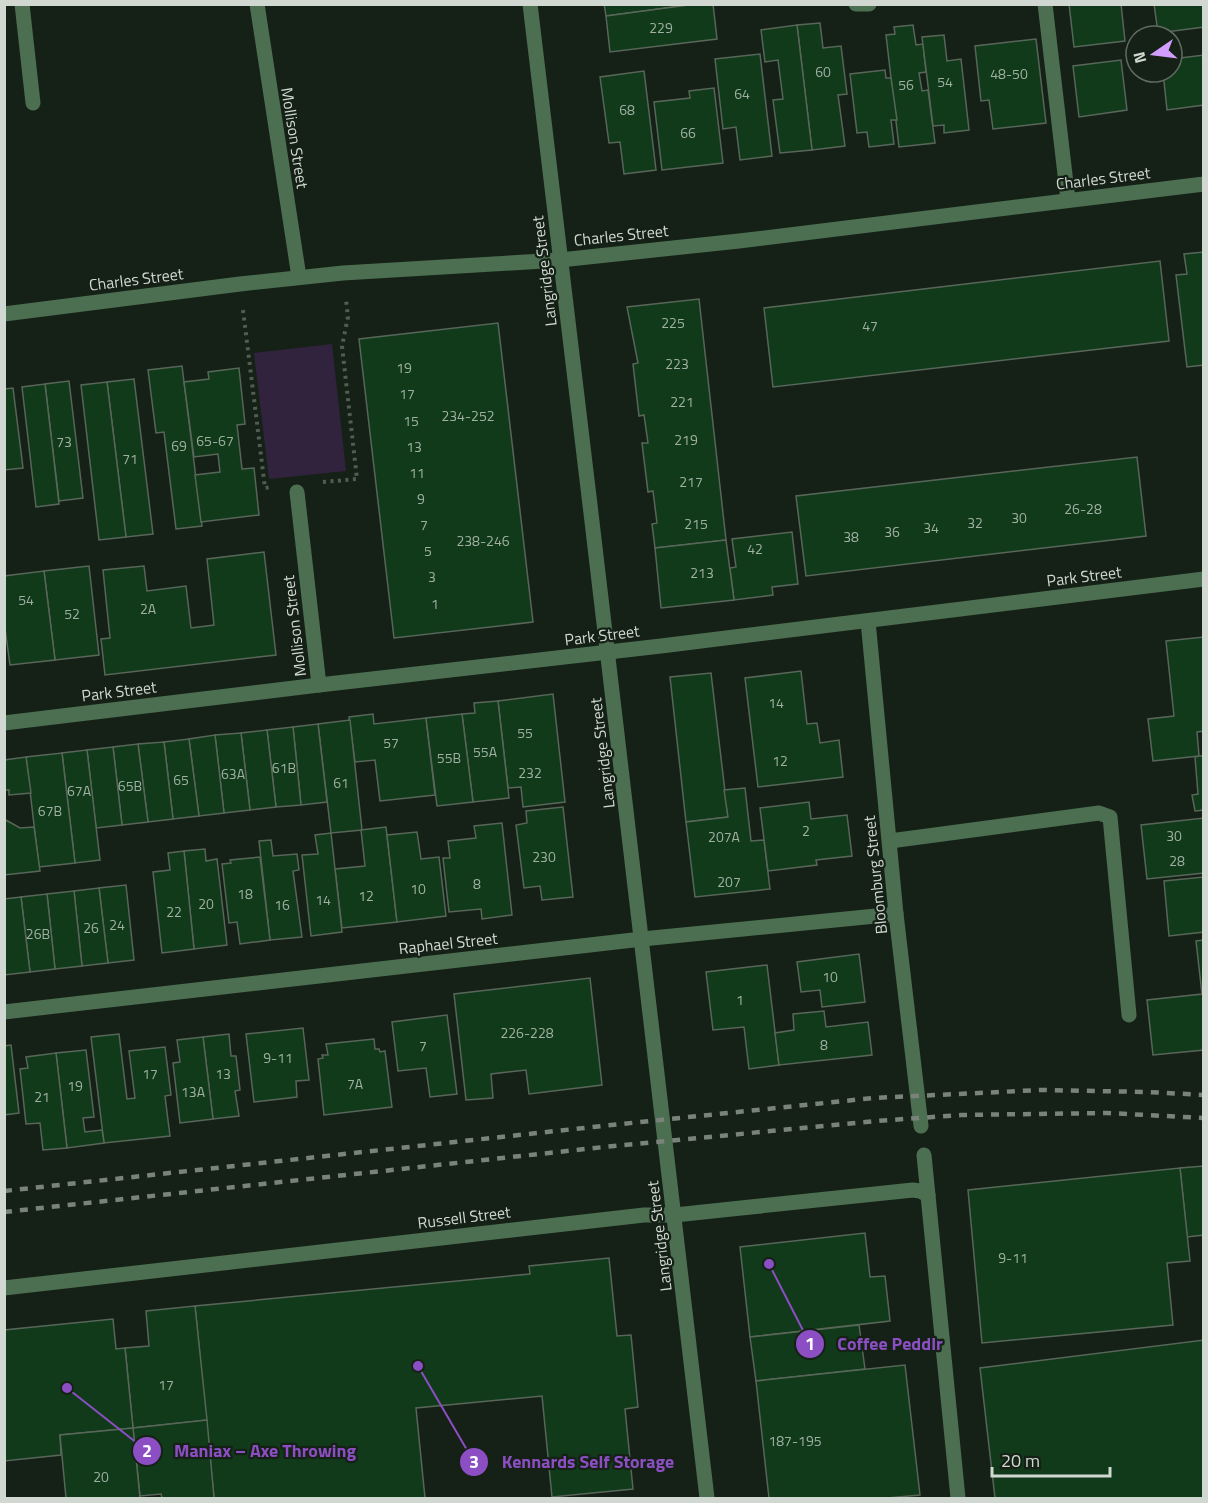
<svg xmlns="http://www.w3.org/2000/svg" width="1208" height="1503" viewBox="0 0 1208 1503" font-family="'Titillium Web',sans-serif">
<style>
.green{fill:#31233d}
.building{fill:#103a19;stroke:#58665a;stroke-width:1.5}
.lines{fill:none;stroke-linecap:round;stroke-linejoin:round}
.path{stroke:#515c52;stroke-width:4;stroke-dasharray:3 4.5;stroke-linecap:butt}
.minor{stroke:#4c6e51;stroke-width:15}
.rail{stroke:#79837a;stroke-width:4.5;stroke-dasharray:8 8;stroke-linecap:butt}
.labels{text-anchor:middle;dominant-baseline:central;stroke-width:4.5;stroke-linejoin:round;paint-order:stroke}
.number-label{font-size:14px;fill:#a0b0a3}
.street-label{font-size:16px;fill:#d0d8d1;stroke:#152116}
.leader{fill:none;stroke:#8c4ec3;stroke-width:2}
.callout-dot{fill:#8c4ec3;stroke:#152116;stroke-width:2}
.mark-label{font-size:18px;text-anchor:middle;font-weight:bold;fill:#fff}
.callout-label{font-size:18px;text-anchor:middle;font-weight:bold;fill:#8c4ec3;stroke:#152116;stroke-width:4.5;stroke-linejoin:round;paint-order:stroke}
</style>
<rect width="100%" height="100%" fill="#152116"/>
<polygon class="green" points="332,344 346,471 269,479 254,353"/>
<g class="building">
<polygon points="604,4 696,4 606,16"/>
<polygon points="696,4 713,4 717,39 610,52 606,16"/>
<polygon points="1069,4 1121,4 1125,41 1074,47"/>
<polygon points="1154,4 1204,4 1204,27 1158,33"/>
<polygon points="820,23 823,48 841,46 847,94 838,95 845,146 812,150 797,25"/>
<polygon points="797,25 812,150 780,153 773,100 783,99 778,60 765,62 761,30"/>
<polygon points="913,25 916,45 923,44 926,72 919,73 922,91 928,90 935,143 899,147 886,35 895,34 894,27"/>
<polygon points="944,35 947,61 961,59 969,130 944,133 944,125 933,126 922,37"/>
<polygon points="1036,39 1046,123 993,129 989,100 981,101 975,46"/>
<polygon points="760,54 772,156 740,160 736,127 723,129 715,59"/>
<polygon points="1204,55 1204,105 1167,110 1163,72 1172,72 1172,59"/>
<polygon points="1121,60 1127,110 1079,117 1073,66"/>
<polygon points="885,70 886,78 891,78 897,120 891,120 894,144 869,147 867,132 857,133 850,74"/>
<polygon points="644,71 656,170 624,174 620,142 609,143 600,77"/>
<polygon points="714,88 723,163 662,170 654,102 690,98 689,91"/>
<polygon points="1204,252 1204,365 1187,367 1176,275 1187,274 1184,254"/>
<polygon points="1160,261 1169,341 773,387 764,308"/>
<polygon points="699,299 726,540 655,548 652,524 657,523 653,491 648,492 642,443 648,443 644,415 639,416 633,364 638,363 627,307"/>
<polygon points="498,323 533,622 394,638 359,339"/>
<polygon points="182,366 202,526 176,529 164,432 156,433 148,370"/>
<polygon points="239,368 245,424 237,425 242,469 254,468 259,515 201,522 195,475 220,472 218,454 194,457 184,382 209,379 208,372"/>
<polygon points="134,379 153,534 126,537 107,382"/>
<polygon points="69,381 83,498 59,501 45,384"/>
<polygon points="107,382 126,537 99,540 81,385"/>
<polygon points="45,384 59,504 36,507 22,387"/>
<polygon points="13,388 23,468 4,470 4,389"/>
<polygon points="1137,457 1146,536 806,576 796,496"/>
<polygon points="792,532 798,584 772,587 773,595 734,600 730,568 736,567 732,539"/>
<polygon points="726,540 734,600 661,608 655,548"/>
<polygon points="264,552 276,655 105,675 101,639 110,638 103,570 144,566 147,591 186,586 191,628 214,625 207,559"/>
<polygon points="89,566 99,655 55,660 44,571"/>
<polygon points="44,571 55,660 10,665 4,621 4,576"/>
<polygon points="1204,637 1204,731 1197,732 1199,756 1153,761 1148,719 1174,716 1166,641"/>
<polygon points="801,671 807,724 817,723 820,743 839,740 843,777 758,787 745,678"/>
<polygon points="711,673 728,817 686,822 670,677"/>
<polygon points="553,694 565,802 523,807 521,787 508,788 498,701"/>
<polygon points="498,701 509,798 473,802 462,714 475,713 474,703"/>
<polygon points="373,714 374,724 426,718 435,795 380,801 375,760 355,762 349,717"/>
<polygon points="462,714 473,802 437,806 426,718"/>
<polygon points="350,720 362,830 331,833 318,724"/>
<polygon points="318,724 327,802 301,805 293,727"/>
<polygon points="293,727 301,805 276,807 267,730"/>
<polygon points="267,730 276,807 250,810 241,733"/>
<polygon points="241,733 250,810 224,813 215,735"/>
<polygon points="215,735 224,813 199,816 189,739"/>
<polygon points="189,739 199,816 173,819 164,742"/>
<polygon points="164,742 173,819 148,822 138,744"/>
<polygon points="138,744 148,822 122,825 113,747"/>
<polygon points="113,747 122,825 96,828 87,750"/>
<polygon points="87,750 100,860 75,863 62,753"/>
<polygon points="62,753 75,863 39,867 26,757"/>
<polygon points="1199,756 1204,756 1204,810 1195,811 1192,795 1198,794 1195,757"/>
<polygon points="26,757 31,793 9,795 9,790 4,790 4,760"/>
<polygon points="745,788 751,841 764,840 770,889 695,897 686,822 728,817 724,790"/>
<polygon points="809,802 811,819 847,815 852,856 816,860 817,865 768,871 760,808"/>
<polygon points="563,807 573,897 542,900 540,886 524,888 516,825 527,823 526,811"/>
<polygon points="1204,818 1204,873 1147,879 1141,825"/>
<polygon points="4,819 20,828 34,827 40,871 4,875"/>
<polygon points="502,823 512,915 482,919 481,909 449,912 443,858 450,858 448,841 476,838 474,826"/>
<polygon points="386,827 397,922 342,928 335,869 365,866 361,830"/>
<polygon points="417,832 421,859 439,857 446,916 397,922 387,835"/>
<polygon points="331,833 342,932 311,936 302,855 318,854 315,835"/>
<polygon points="271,840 273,856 297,854 299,870 293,871 302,937 270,940 259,841"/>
<polygon points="205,849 206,861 217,859 227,945 194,949 184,851"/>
<polygon points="184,851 194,949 162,953 153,872 170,870 168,853"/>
<polygon points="260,857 270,940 240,944 237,922 229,923 222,864 231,863 230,860"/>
<polygon points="1204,877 1204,932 1169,936 1164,881"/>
<polygon points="126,885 134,960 108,963 99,888"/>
<polygon points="99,888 108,963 82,966 74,891"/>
<polygon points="74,891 82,966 55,969 47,894"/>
<polygon points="47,894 55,969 30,972 21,897"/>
<polygon points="21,897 30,972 4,975 4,899"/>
<polygon points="1204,940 1204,1050 1153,1055 1147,1000 1202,994 1196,941"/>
<polygon points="859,954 865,1002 822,1007 820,990 801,992 797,962"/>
<polygon points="767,965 779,1065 749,1069 744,1027 713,1030 706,972"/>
<polygon points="590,978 602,1085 529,1094 526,1070 491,1074 493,1098 466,1100 454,994"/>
<polygon points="824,1011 826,1027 868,1022 872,1055 779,1065 775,1033 794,1030 793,1014"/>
<polygon points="447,1015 457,1094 430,1097 426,1068 398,1071 392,1022"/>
<polygon points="303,1028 309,1080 296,1081 297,1097 254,1102 246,1034"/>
<polygon points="119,1034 127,1099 135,1098 129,1051 165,1047 171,1095 165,1096 170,1136 104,1143 91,1037"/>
<polygon points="229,1034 231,1056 236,1056 240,1090 235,1091 239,1116 213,1119 203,1037"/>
<polygon points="203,1037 213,1119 180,1123 173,1063 180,1062 177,1040"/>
<polygon points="374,1039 375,1049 379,1049 380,1052 385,1051 392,1107 324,1115 318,1059 323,1058 322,1055 328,1055 326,1044"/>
<polygon points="11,1045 19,1113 4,1115 4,1046"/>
<polygon points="86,1050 94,1117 83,1118 85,1132 102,1130 104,1143 67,1148 56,1053"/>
<polygon points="56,1053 67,1148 43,1150 40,1123 26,1124 20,1069 28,1068 26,1057"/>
<polygon points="1204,1166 1204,1235 1187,1237 1180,1168"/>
<polygon points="1180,1168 1190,1261 1167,1263 1173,1325 982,1343 968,1190"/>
<polygon points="865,1233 870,1277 885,1276 890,1321 750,1337 740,1247"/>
<polygon points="609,1258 617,1336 631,1335 638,1407 625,1409 633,1489 552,1497 542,1396 416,1408 425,1498 214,1498 195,1306 530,1274 529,1266"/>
<polygon points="195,1306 207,1420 133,1428 125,1348 149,1346 146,1311"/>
<polygon points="113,1319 116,1349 125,1348 133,1428 60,1435 61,1455 4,1461 4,1330"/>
<polygon points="859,1325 865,1369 756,1381 750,1337"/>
<polygon points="1204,1340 1204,1498 995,1498 980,1368"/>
<polygon points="905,1365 920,1495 887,1498 769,1498 756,1381"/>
<polygon points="207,1420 214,1498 162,1498 161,1494 140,1496 133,1428"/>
<polygon points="133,1428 140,1498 66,1498 60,1435"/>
</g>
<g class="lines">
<g class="path">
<polyline points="243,310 265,488 271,487"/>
<polyline points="323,482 357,479 342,346 348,317 346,300"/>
</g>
<g class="minor">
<polyline points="22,4 33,103"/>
<polyline points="257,4 299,277"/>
<path d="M530,4c59,498 121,996 177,1494"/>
<polyline points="856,4 869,4"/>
<polyline points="1045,4 1068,200"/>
<polyline points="4,314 240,284 343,273 560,260 739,241 1204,184"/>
<polyline points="297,492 319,685"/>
<polyline points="868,621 896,914 921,1126"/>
<polyline points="4,723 319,685 661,646 1204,579"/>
<polyline points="890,841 1099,813 1110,817 1129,1015"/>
<polyline points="4,1012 642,939 896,914"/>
<polyline points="924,1155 958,1498"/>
<polyline points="4,1288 644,1215 675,1215 722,1210 913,1190 920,1191 928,1195"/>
</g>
<g class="rail">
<polyline points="4,1191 602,1126 873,1098 1041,1090 1148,1092 1204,1095"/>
<polyline points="4,1212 604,1147 876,1121 961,1115 1107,1113 1204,1118"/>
</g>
</g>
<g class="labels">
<g class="number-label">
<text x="661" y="27">229</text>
<text x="823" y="71">60</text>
<text x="1009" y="73">48-50</text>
<text x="945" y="81">54</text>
<text x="906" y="84">56</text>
<text x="742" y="93">64</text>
<text x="627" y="109">68</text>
<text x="688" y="132">66</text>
<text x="673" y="322">225</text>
<text x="870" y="325">47</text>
<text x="677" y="363">223</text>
<text x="404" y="367">19</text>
<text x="407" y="393">17</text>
<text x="682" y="401">221</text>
<text x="468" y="415">234-252</text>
<text x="411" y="420">15</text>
<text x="686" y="439">219</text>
<text x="215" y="440">65-67</text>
<text x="64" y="441">73</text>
<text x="179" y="445">69</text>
<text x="414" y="446">13</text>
<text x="130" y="458">71</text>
<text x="417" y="472">11</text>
<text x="691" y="481">217</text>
<text x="421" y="498">9</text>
<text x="1083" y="508">26-28</text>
<text x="1019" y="517">30</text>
<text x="975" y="522">32</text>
<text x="696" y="523">215</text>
<text x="424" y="524">7</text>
<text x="931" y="527">34</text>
<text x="892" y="531">36</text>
<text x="851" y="536">38</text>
<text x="483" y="540">238-246</text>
<text x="755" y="548">42</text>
<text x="428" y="550">5</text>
<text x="702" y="572">213</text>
<text x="432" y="576">3</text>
<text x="26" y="599">54</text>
<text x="435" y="603">1</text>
<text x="148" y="608">2A</text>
<text x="72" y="613">52</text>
<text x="776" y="702">14</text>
<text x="525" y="732">55</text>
<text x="391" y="742">57</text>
<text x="485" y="751">55A</text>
<text x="449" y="757">55B</text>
<text x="780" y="760">12</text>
<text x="284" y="767">61B</text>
<text x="530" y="772">232</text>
<text x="233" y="773">63A</text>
<text x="181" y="779">65</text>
<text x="341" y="782">61</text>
<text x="130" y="785">65B</text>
<text x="79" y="790">67A</text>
<text x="50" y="810">67B</text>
<text x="806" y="830">2</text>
<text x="1174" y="835">30</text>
<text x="724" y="836">207A</text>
<text x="544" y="856">230</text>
<text x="1177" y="860">28</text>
<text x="729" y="881">207</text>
<text x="477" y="883">8</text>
<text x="418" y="888">10</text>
<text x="245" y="893">18</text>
<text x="366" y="895">12</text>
<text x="323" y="899">14</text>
<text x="206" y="903">20</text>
<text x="282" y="904">16</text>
<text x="174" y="911">22</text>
<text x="117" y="924">24</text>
<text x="91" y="927">26</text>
<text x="38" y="933">26B</text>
<text x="830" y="976">10</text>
<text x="740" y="999">1</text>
<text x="527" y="1032">226-228</text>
<text x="824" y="1044">8</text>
<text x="423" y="1045">7</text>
<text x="278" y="1057">9-11</text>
<text x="150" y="1073">17</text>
<text x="223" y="1073">13</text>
<text x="355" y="1083">7A</text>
<text x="75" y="1085">19</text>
<text x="193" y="1091">13A</text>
<text x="42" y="1096">21</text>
<text x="1013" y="1257">9-11</text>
<text x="166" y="1384">17</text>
<text x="795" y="1440">187-195</text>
<text x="101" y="1476">20</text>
</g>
<g class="street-label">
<text transform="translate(295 138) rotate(81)">Mollison Street</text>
<text transform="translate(1103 178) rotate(-7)">Charles Street</text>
<text transform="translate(621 235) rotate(-6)">Charles Street</text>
<text transform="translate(544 271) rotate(-97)">Langridge Street</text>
<text transform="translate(136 279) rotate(-7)">Charles Street</text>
<text transform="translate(1084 576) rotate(-7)">Park Street</text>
<text transform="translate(294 626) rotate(-97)">Mollison Street</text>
<text transform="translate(602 635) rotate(-7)">Park Street</text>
<text transform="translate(119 691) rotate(-7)">Park Street</text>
<text transform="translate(602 753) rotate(-97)">Langridge Street</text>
<text transform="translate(875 875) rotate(-96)">Bloomburg Street</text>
<text transform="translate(448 943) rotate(-6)">Raphael Street</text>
<text transform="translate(464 1217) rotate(-7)">Russell Street</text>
<text transform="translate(659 1236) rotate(-97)">Langridge Street</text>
</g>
</g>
<path class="leader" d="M769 1264L810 1344M67 1388L147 1451M418 1366L474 1462"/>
<g class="callout-dot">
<circle cx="769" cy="1264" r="6"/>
<circle cx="67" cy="1388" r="6"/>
<circle cx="418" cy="1366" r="6"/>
<circle cx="810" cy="1344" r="15"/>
<circle cx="147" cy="1451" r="15"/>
<circle cx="474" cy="1462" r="15"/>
</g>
<g class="mark-label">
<text x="810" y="1350">1</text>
<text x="147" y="1457">2</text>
<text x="474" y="1468">3</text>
</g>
<g class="callout-label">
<text x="890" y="1350">Coffee Peddlr</text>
<text x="265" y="1457">Maniax – Axe Throwing</text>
<text x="588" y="1468">Kennards Self Storage</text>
</g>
<rect width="1208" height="1503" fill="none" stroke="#d0d8d1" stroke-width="12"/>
<g transform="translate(1154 54) rotate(256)"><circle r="28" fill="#152116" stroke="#606a61" stroke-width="1.5"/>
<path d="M0-4.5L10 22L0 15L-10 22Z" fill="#d19dfe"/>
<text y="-9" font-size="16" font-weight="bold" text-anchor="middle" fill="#d0d8d1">N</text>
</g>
<path d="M992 1467v9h118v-9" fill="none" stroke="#d0d8d1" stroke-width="3"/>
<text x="1001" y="1467" font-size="18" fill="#d0d8d1" stroke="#152116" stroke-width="4.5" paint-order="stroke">20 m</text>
</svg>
